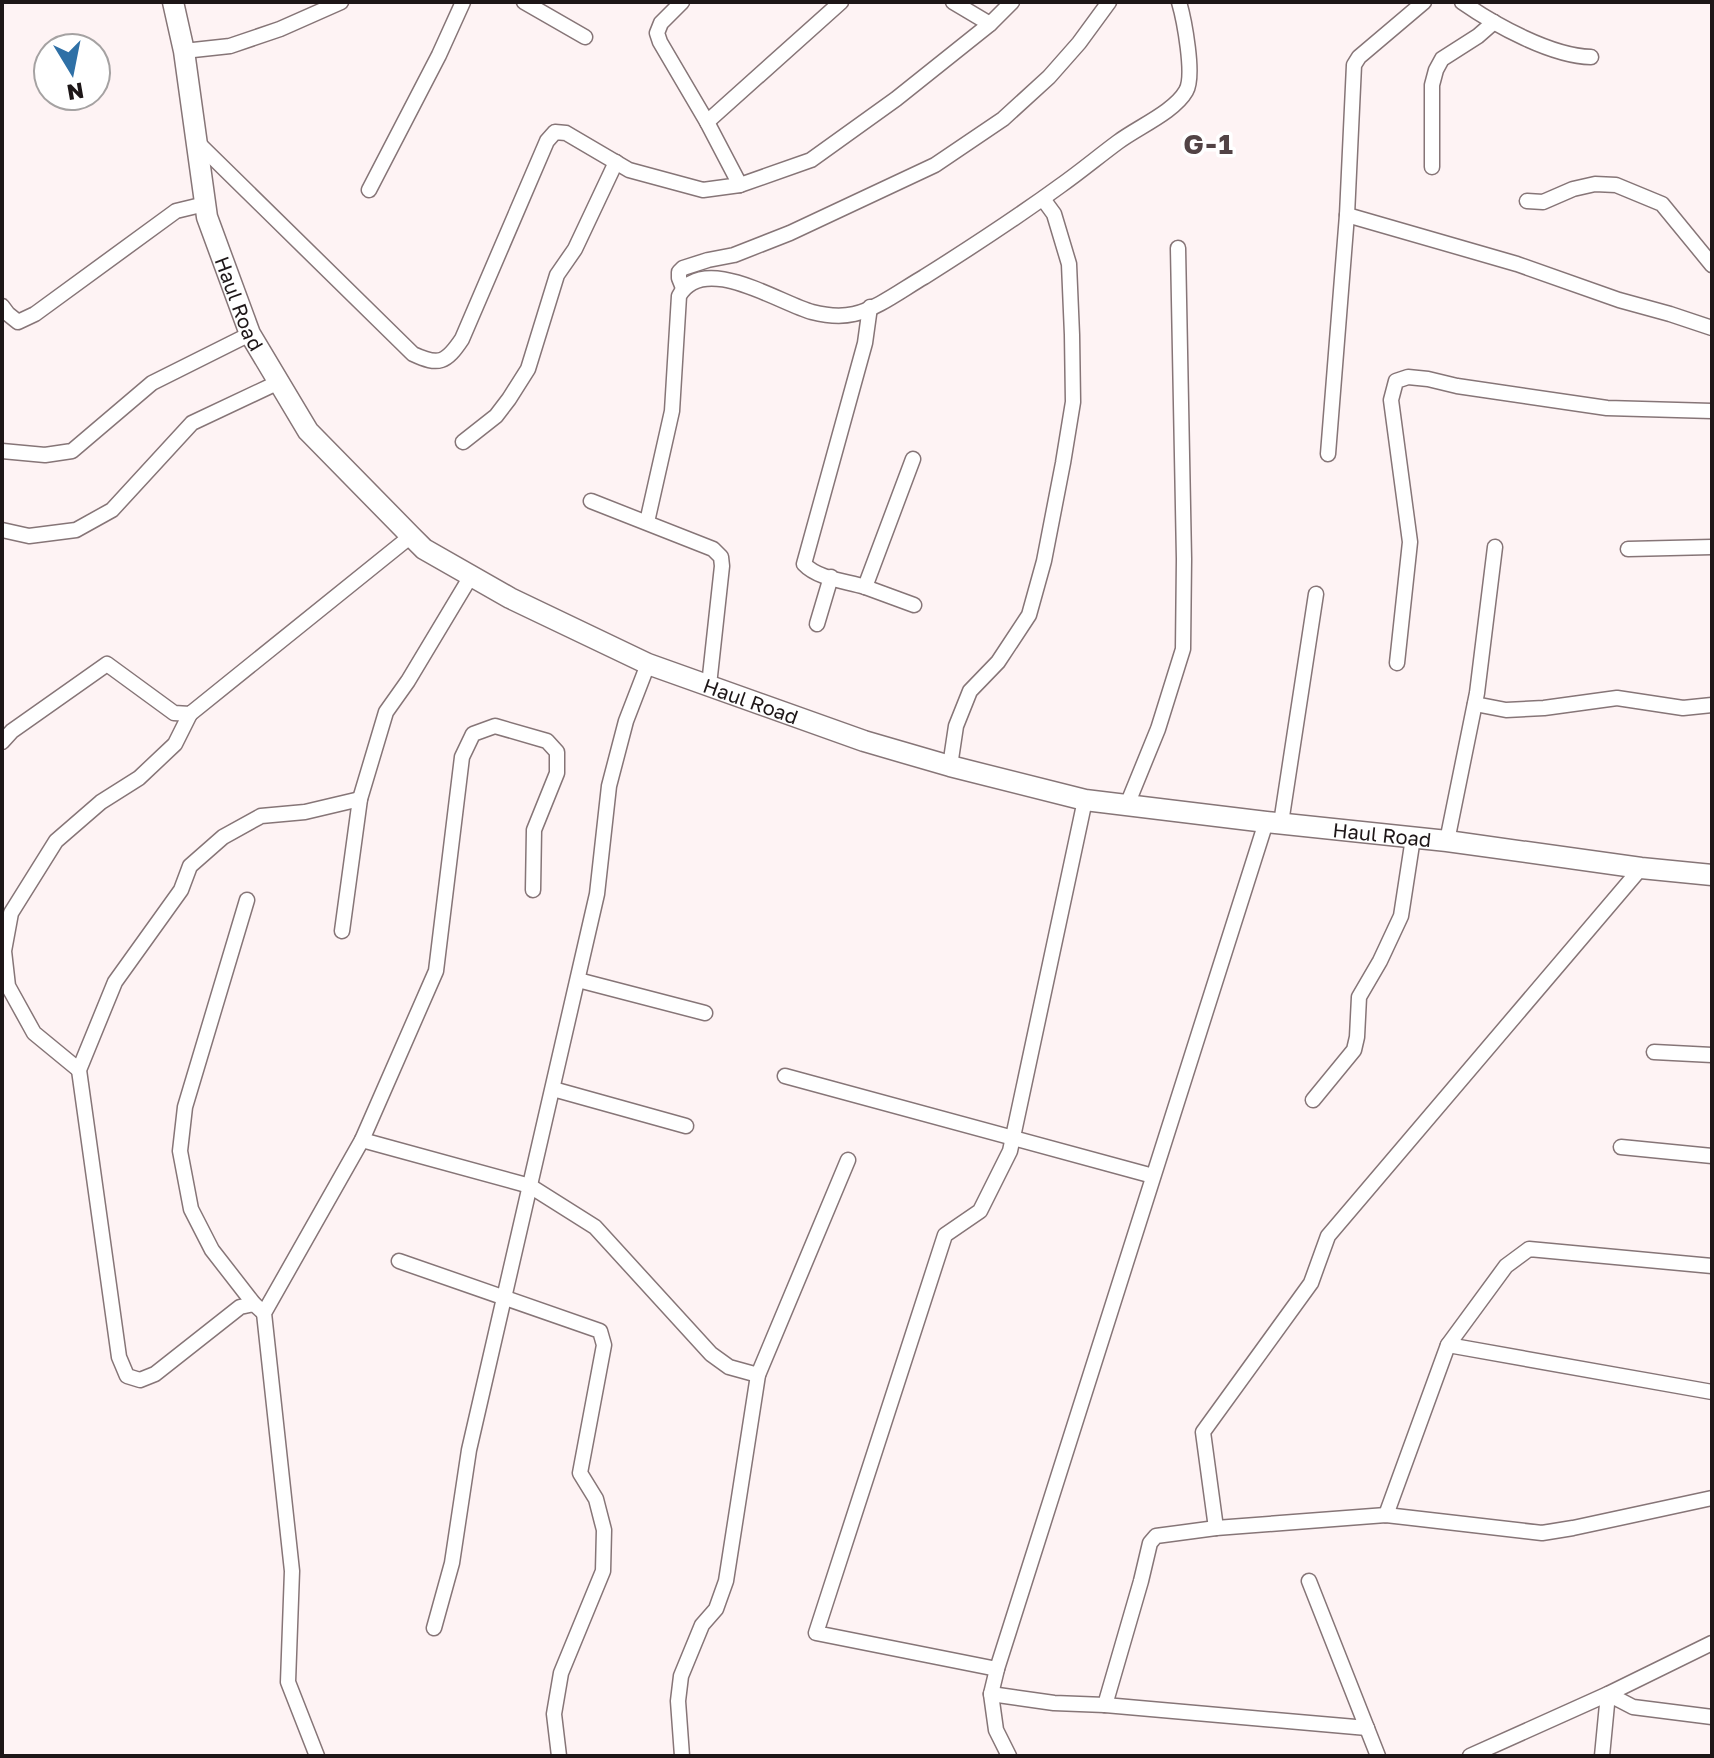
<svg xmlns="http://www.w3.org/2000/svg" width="1714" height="1758" viewBox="0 0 1714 1758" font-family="'Golos Text',sans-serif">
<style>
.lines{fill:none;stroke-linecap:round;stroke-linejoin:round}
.street-casing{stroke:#867577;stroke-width:17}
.secondary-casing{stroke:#867577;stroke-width:23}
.street{stroke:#fff;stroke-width:14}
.secondary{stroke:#fff;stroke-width:20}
.labels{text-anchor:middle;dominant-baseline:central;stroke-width:7;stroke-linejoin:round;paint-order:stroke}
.street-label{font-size:20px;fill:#1d1617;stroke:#fff}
.district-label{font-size:28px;font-weight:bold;letter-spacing:2px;fill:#524345;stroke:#fff}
</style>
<rect width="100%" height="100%" fill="#fef3f4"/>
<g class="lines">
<defs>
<g id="street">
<polyline points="524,2 585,37"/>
<path d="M1462,2c33,23 89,54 129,55"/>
<polyline points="990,24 1012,2"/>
<polyline points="184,51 230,46 280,29 341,2"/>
<polyline points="707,122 841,2"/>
<path d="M197,142l216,212c26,12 33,9 49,-15l85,-198 8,-9 11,1 63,37 74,20 37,-5 -33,-63 -47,-80 -3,-9 4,-10 21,-21"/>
<polyline points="1432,167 1432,85 1436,70 1442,59 1478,36 1494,22"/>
<polyline points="740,185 811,160 896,99 990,24 953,2"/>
<polyline points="369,190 439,55 463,2"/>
<polyline points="1527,201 1543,202 1573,189 1595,184 1616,185 1662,204 1712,265"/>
<polyline points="1347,215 1517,264 1619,300 1670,314 1712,328"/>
<polyline points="683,288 679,278 679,272 683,268 708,260 734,255 790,233 935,165 1003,119 1049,77 1079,43 1109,2"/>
<polyline points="2,306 8,314 18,322 35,314 176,211 205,204"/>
<path d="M870,307l-5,36 -61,221c14,15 42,17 61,23 16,6 33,12 49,18"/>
<polyline points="463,442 496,416 509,399 528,369 557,275 575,249 616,162"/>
<polyline points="2,451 45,455 72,451 152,383 250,334"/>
<polyline points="1328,454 1347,215 1354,65 1359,57 1424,2"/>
<polyline points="591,501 713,549 721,557 722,566 709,685"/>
<path d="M647,522l25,-111 7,-115c24,-44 100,7 133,16 12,3 29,5 42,2 23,-5 49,-25 70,-37 46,-29 92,-59 136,-91 20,-14 39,-30 58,-44 20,-15 56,-30 68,-51 9,-15 -2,-72 -7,-89"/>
<polyline points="2,530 29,536 76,530 112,510 192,423 279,382"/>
<polyline points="1628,549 1712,547"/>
<polyline points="865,587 913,459"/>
<polyline points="817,624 831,577"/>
<polyline points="1397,663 1410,542 1391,400 1396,381 1408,377 1428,379 1457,386 1607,408 1712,411"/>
<polyline points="1475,704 1506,710 1544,708 1617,698 1683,708 1712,705"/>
<polyline points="2,742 12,731 107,664 174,713 190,714 411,536"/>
<polyline points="950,766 956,726 970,691 998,662 1029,615 1044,561 1063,463 1073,402 1072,335 1069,264 1054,214 1043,199"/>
<polyline points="1127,805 1158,729 1183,649 1184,559 1178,248"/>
<polyline points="1281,823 1316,594"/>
<polyline points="1447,841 1477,693 1495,547"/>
<polyline points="247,900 185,1107 180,1151 191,1209 212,1250 254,1304"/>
<polyline points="342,931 360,799 386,712 408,681 471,576"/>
<polyline points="578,980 705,1013"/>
<polyline points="1654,1052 1712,1055"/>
<polyline points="79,1070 34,1033 8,986 4,951 11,913 56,841 101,802 139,778 175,744 190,714"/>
<polyline points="785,1076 1153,1176"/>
<polyline points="553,1089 686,1126"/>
<polyline points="1313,1100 1354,1050 1357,1037 1359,997 1380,961 1401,916 1413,838"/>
<polyline points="362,1140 530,1186 595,1227 711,1354 729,1367 758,1375"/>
<polyline points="1621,1147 1712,1156"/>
<polyline points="399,1261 600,1331 604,1345 580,1473 596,1499 604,1530 603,1571 561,1673 554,1714 559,1756"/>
<polyline points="264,1313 254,1304 240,1307 155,1374 140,1380 127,1376 119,1357 79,1070 115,982 181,890 190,866 223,837 261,816 305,812 360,799"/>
<polyline points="1448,1345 1712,1392"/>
<polyline points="1386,1515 1448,1345 1506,1266 1529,1249 1712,1266"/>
<polyline points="1216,1528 1203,1432 1311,1283 1328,1236 1641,868"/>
<polyline points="1309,1581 1378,1756"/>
<polyline points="434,1628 452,1563 469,1450 597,894 609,786 626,721 648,664"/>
<polyline points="997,1669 816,1633 945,1235 980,1211 1010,1151 1085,800"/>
<polyline points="991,1694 1054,1703 1105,1705 1367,1728"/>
<polyline points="1105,1705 1141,1581 1150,1543 1156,1536 1216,1528 1386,1515 1542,1533 1573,1528 1712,1498"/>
<polyline points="317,1756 288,1682 292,1571 264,1313 362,1140 436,971 462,757 473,734 495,726 547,741 557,752 557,773 534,830 533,890"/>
<polyline points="682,1756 678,1701 681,1676 702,1625 716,1609 726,1581 758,1375 848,1160"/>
<polyline points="1009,1756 996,1730 991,1694 997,1669 1266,822"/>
<polyline points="1470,1756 1608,1694 1712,1643"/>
<polyline points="1602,1756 1608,1694 1633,1707 1712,1717"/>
</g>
<g id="secondary">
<path id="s1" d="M173,2l11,49 23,166 43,117 58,97 103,105 13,13 86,49 138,66 216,77 86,25 135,34 181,22 181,19 194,27 71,7"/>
</g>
</defs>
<use href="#street" class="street-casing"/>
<use href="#secondary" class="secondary-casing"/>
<use href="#street" class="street"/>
<use href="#secondary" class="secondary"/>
</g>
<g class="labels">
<g class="street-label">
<text stroke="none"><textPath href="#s1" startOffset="310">Haul Road</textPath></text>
<text stroke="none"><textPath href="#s1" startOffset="982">Haul Road</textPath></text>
<text stroke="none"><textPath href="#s1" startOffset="1630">Haul Road</textPath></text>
</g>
<g class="district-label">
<text x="1209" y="143">G-1</text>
</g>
</g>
<rect width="1714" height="1758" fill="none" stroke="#1d1617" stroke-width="8"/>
<g transform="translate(72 72) rotate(170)"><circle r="38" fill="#ffffff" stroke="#a5a2a2" stroke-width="2"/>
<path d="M0-6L14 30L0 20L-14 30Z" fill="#2f70a6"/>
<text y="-12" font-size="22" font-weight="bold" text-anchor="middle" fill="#1d1617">N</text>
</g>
</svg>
